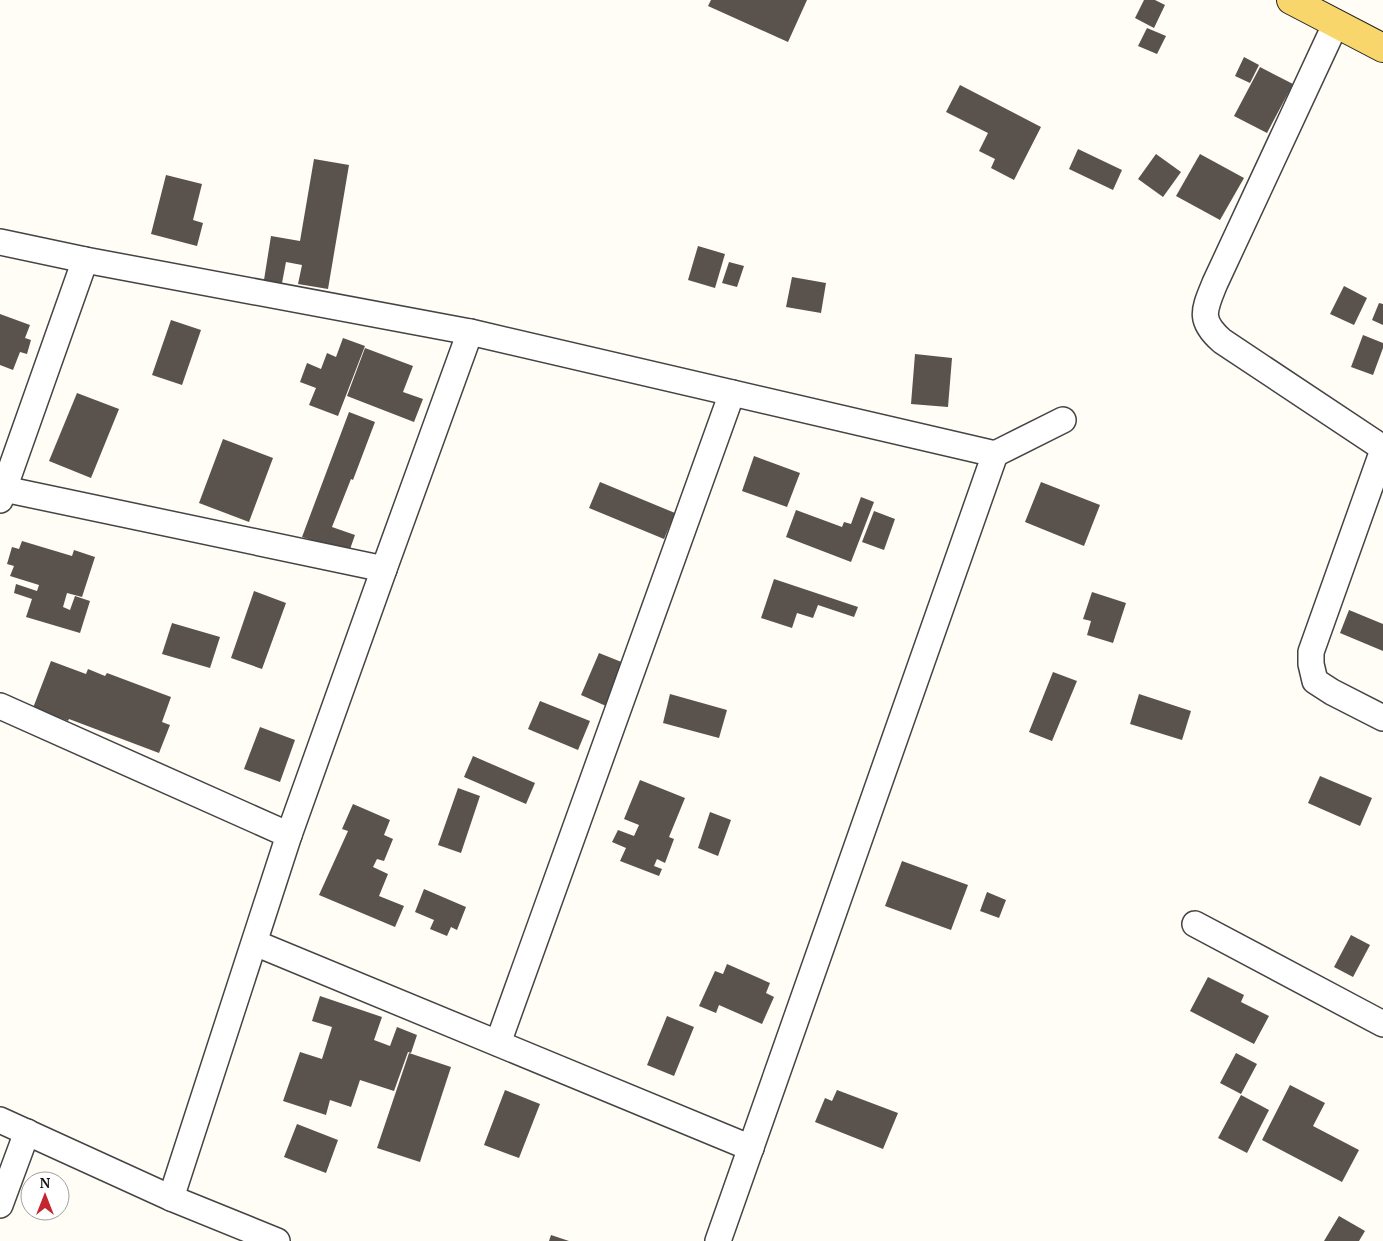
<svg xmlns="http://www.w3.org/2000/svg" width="1383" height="1241" viewBox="0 0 1383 1241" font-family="'PT Serif',serif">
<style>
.building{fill:#5a524d}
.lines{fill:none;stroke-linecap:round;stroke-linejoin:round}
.minor-casing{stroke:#444;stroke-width:28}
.major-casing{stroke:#222;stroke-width:30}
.minor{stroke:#fff;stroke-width:25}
.major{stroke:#f9d66b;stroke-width:28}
</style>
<rect width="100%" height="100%" fill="#fffdf5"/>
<g class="building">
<polygon points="711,0 807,0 788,42 708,6"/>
<polygon points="1144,0 1155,0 1165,5 1154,28 1135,18"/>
<polygon points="1147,28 1166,36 1157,54 1138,46"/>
<polygon points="1244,57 1259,65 1250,83 1235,76"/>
<polygon points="1260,67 1293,84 1267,133 1234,116"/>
<polygon points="960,85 1041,127 1014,180 991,168 995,159 979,151 988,133 946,112"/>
<polygon points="1078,149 1122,170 1113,190 1069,169"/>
<polygon points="1156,154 1181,172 1163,197 1138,179"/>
<polygon points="1200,154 1244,178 1220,220 1176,196"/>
<polygon points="314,159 349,165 328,289 298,284 302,265 286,262 282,283 264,280 271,236 300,241"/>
<polygon points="166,175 202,184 193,220 203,223 197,246 151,234"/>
<polygon points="698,246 725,254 715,288 688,280"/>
<polygon points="729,262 744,266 737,287 722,283"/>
<polygon points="792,277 826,283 821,313 786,307"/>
<polygon points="1344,286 1367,298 1354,325 1330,314"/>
<polygon points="1379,303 1383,304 1383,325 1372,320"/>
<polygon points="0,314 30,325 25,338 31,340 27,354 20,352 13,370 0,365"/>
<polygon points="171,320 201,330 182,385 152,375"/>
<polygon points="1363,335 1383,343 1383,348 1373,375 1351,367"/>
<polygon points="343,338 365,346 338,416 309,405 316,388 300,382 307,363 321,369 327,353 336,357"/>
<polygon points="365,348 413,366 403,392 423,399 414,422 347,396"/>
<polygon points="915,354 952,358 948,407 911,404"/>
<polygon points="77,393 119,409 91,478 49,461"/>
<polygon points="349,412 375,422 353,480 351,479 332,527 355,535 349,552 302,537"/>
<polygon points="223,439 273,458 249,522 199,503"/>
<polygon points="754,456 800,473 787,507 742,491"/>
<polygon points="600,482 675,513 664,539 589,508"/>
<polygon points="1041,482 1100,505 1084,546 1025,522"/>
<polygon points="861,497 874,502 851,562 786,537 796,510 842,527 844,522 851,524"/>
<polygon points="874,511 895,519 884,550 862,542"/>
<polygon points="22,541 72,556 74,550 95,557 82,597 67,593 63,607 70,610 75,596 90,601 80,633 26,617 32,599 14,593 16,584 37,591 39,585 10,576 14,566 7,564 12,547 19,549"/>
<polygon points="774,579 858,607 854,617 818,605 813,618 797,613 792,628 761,618"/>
<polygon points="254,591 286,603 262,669 231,658"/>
<polygon points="1092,592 1126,603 1113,643 1087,635 1091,621 1083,619"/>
<polygon points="1349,610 1383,624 1383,651 1340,633"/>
<polygon points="172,623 220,637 210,668 162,654"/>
<polygon points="599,653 624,663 606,706 581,695"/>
<polygon points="51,661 86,674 88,669 105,676 107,673 171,697 162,722 170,725 159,753 69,719 68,721 33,708"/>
<polygon points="1053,672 1077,681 1052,741 1029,732"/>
<polygon points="670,694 727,710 719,738 663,723"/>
<polygon points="1139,694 1191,711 1182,740 1130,724"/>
<polygon points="540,701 590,721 578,750 528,729"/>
<polygon points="260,727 295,740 280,782 244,769"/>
<polygon points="473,756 535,783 526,804 464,777"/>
<polygon points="1320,776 1372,798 1360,826 1308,803"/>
<polygon points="640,780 685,798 669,837 674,839 665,863 657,859 654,866 662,869 659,876 620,861 626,848 612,842 618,830 634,836 639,825 624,819"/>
<polygon points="458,788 480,796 461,853 438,845"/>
<polygon points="353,804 390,820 384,835 393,839 384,861 377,859 373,867 388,874 379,896 404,906 395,927 319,895 348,831 342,829"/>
<polygon points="710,812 731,820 718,856 698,848"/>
<polygon points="902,861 968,885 951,930 885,906"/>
<polygon points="424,889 466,907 457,930 451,927 447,936 430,929 434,920 415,912"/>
<polygon points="987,892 1006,900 999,918 980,911"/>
<polygon points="1351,935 1370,945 1353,977 1334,967"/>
<polygon points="727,964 770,983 766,993 774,997 762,1024 719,1005 716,1013 699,1006 715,971 723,974"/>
<polygon points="1208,977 1244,995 1241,1002 1269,1016 1254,1044 1190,1011"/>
<polygon points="320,996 382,1017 374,1040 390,1046 397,1027 417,1035 411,1053 408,1052 394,1091 360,1080 351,1107 330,1100 326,1115 283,1101 300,1052 322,1059 332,1027 312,1021"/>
<polygon points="667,1016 694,1027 674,1076 647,1065"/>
<polygon points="409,1053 451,1067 420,1162 377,1148"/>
<polygon points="1236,1053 1257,1064 1241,1094 1220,1083"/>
<polygon points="1290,1085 1325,1103 1313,1126 1359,1150 1342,1182 1262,1140"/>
<polygon points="505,1090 540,1104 519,1158 484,1145"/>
<polygon points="837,1090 898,1113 883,1149 815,1122 825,1098 832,1101"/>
<polygon points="1241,1095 1269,1110 1247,1153 1218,1138"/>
<polygon points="297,1124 338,1140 326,1173 284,1157"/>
<polygon points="1339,1216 1365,1231 1359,1241 1324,1241"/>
<polygon points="551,1235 569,1241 549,1241"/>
</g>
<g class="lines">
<defs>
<g id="minor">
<path d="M1336,23l-121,260c-11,27 -17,37 7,58l161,107"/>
<polyline points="0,242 85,260 470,332 995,454 718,1241"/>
<polyline points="1383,450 1311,652 1311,664 1315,681 1332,692 1383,718"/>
<polyline points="995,454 1063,420"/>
<polyline points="4,489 384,569"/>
<polyline points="0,500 85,260"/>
<polyline points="0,706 289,835"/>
<polyline points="1195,924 1383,1024"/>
<polyline points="255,943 751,1148"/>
<polyline points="498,1043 732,393"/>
<polyline points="0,1120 171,1198 277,1241"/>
<polyline points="171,1198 289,835 384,569 470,332"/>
<polyline points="0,1205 27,1132"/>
</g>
<polyline id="major" points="1291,0 1383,48"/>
</defs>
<use href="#minor" class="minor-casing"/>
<use href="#major" class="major-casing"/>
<use href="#minor" class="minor"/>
<use href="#major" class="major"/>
</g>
<g transform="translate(45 1196)"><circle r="24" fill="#ffffff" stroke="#a0a0a0"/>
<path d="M0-4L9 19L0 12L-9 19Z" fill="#c4262e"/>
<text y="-8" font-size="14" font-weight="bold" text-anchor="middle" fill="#111111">N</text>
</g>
</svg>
